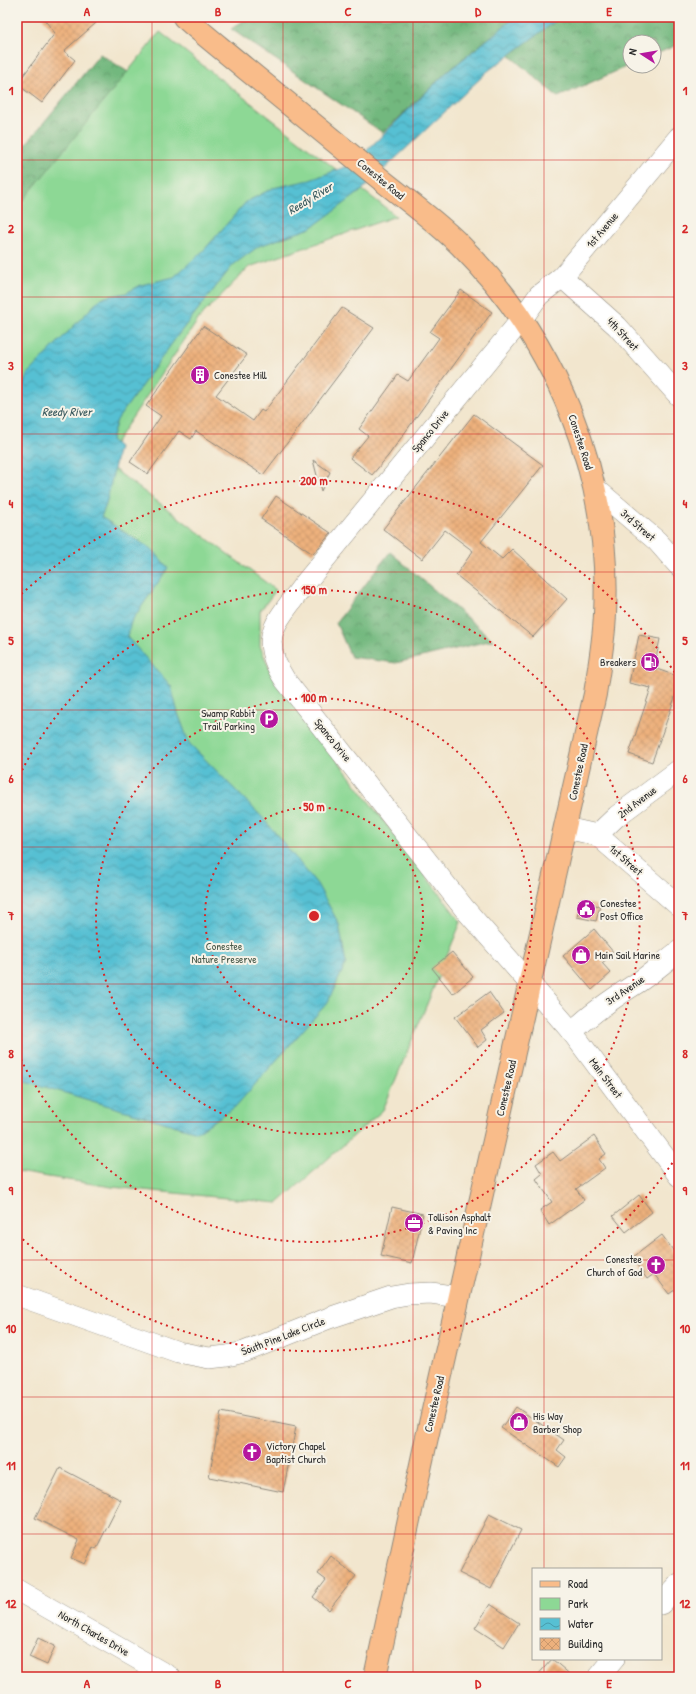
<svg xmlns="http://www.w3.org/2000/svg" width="696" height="1694" viewBox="0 0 696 1694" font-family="'Patrick Hand',sans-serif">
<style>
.forest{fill:url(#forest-crowns);stroke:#4e7254}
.green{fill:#8dd895;stroke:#5c8260}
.water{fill:url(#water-waves);stroke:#41767f}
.building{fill:url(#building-cross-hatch)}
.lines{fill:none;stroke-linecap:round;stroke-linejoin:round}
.minor-casing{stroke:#8e887c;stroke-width:22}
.major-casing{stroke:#8e887c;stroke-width:24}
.minor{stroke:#fff;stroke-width:21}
.major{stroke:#f9bc8a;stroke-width:22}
.grid{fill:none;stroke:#d62828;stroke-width:1;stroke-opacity:0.55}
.ring{fill:none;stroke:#d62828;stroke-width:2;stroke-dasharray:2 4}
.labels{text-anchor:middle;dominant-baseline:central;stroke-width:4;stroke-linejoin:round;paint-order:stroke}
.street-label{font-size:11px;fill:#2b2b2b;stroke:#f7f3e8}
.poi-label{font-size:11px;fill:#2b2b2b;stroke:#f7f3e8;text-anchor:start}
.park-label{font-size:11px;fill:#445646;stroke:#f7f3e8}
.water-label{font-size:12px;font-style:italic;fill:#38585d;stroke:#f7f3e8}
.centre{fill:#d62828;stroke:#f7f3e8;stroke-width:2}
.ring-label{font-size:12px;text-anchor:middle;font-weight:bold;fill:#d62828;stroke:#f7f3e8;stroke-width:4;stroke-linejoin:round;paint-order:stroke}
.neatline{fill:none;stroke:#d62828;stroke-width:1.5}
.grid-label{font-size:13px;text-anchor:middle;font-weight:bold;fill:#d62828}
</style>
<defs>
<pattern id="forest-crowns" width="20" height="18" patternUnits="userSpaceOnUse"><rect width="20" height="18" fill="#72b87e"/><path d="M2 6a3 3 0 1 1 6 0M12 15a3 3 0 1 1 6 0" fill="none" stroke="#5e9667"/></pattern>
<pattern id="water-waves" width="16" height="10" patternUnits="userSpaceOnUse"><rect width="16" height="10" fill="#57c0d3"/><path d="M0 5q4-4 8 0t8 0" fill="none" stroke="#489cab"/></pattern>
<pattern id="building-cross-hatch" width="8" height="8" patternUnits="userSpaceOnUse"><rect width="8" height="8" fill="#edb17d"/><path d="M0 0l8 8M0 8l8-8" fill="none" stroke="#cb986c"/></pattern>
</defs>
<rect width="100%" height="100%" fill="#f7f3e8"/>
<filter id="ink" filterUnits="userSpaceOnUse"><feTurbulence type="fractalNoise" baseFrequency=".025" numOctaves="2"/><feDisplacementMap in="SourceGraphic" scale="8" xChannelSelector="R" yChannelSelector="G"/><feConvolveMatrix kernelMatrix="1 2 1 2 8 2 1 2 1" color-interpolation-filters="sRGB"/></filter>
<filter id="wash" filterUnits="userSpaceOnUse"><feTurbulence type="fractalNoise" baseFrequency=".012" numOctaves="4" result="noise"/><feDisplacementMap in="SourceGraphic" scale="16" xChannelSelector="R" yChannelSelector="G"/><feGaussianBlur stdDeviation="0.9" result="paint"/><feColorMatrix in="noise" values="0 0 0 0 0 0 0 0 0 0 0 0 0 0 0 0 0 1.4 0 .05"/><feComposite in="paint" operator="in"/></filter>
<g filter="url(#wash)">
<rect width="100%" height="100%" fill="#f2e6ce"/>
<g class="forest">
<polygon points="249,17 517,17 508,23 447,72 383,133 231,29"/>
<polygon points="561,17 679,17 679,44 654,55 654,42 630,42 630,65 558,97 509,55"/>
<polygon points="100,54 150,86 17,343 17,155"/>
<polygon points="390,552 493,640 396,663 351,657 336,623"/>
</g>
<polygon class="green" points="160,32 396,216 249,267 200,317 103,461 276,590 260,611 260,646 272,675 461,922 383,1110 278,1203 112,1187 17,1172 17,208"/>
<polygon class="water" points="517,17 561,17 488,71 360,192 311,228 259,246 233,265 178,335 117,420 111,440 119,447 106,505 101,517 154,551 168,568 131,622 127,637 171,686 178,713 189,743 263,818 317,884 339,924 346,963 328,1002 235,1107 197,1132 25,1081 17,1080 17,400 28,373 101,298 126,293 141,285 174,277 204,250 246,202 273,188 310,180 353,164 447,72 508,23"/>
<g id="blocks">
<g class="building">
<polygon points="42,17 90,17 96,23 64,51 75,60 42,103 17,84 55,33"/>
<polygon points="461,290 492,312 388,456 372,475 350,458 368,436 359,429 398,375 408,381 439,338 430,332"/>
<polygon points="342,308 374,328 263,475 196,431 191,439 179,431 148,474 130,462 161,416 146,406 203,326 247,355 216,395 253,421 261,410 264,412"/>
<polygon points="474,414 543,465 481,542 502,559 512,549 567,599 533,637 456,575 473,551 445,530 422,559 383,529"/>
<polygon points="313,460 330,472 321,491"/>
<polygon points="276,496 331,533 313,554 261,519"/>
<polygon points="639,635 660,639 654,668 679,677 679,686 652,762 629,754 651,688 629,683"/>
<polygon points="581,902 600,906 596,921 577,917"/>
<polygon points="594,929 614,953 602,963 611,973 592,990 563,956"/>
<polygon points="452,952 473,977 453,994 432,968"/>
<polygon points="489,992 504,1013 481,1030 487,1040 478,1047 455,1017"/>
<polygon points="594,1136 606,1154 599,1159 605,1168 576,1189 584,1200 549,1225 540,1210 552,1202 536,1179 542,1174 536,1164 553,1152 560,1161"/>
<polygon points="639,1195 652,1212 626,1232 613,1216"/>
<polygon points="392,1207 423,1214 412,1263 381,1256"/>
<polygon points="662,1235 678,1257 673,1261 679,1269 679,1287 669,1294 654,1274 647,1279 632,1258"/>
<polygon points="516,1407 564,1440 557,1450 566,1457 559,1467 501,1428"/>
<polygon points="221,1412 296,1427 283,1492 209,1477"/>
<polygon points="60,1468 121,1500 96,1549 93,1547 85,1564 71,1558 79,1540 35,1518"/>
<polygon points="489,1514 521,1530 491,1589 459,1573"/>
<polygon points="331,1556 356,1576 329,1610 313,1597 326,1580 318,1574"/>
<polygon points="490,1604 519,1623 504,1647 475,1628"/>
<polygon points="38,1638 55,1646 47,1665 29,1657"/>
<polygon points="552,1659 573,1677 536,1677"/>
</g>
</g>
</g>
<g filter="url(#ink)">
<use href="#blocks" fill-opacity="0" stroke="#8e887c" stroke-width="1"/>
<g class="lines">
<defs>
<g id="minor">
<path d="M679,137l-117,140 -23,18 -17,24 -220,268c-26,36 -45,50 -17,93l179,228 108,124 107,144"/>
<polyline points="562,277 617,326 679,396"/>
<polyline points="595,488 657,541 679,566"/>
<polyline points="566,828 597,835 679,906"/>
<polyline points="597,835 617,816 679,770"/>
<path d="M572,1032c19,-19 40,-33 62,-47 16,-10 30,-23 45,-34"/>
<polyline points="17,1295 178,1352 209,1358 227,1356 244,1352 329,1318 391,1297 409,1294 431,1293 458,1297"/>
<polyline points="17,1590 170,1677"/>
<polyline points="661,1604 679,1584"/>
<polyline points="599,1677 614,1659"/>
</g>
<path id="major" d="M184,17c20,18 42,35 62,52 44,36 88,72 132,108 27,22 57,43 82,68 96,96 152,231 145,369 -1,27 -6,53 -10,80l-170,752 -50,231"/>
</defs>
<use href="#minor" class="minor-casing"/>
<use href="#major" class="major-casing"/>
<use href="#minor" class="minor"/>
<use href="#major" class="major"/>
</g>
</g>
<path class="grid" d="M152,17v1660M283,17v1660M413,17v1660M544,17v1552M17,160h662M17,297h662M17,434h662M17,572h662M17,710h662M17,847h662M17,984h662M17,1122h662M17,1260h662M17,1397h662M17,1534h662M544,1659v18"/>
<g class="ring">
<circle cx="314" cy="916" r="109"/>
<circle cx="314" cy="916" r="218"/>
<path d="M17 781A326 326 0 1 1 17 1051"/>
<path d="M679 1153A435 435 0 0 1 17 1234M17 598A435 435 0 0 1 679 679"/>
</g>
<defs>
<symbol id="building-disc" viewBox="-11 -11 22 22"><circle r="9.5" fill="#b5179e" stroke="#f7f3e8"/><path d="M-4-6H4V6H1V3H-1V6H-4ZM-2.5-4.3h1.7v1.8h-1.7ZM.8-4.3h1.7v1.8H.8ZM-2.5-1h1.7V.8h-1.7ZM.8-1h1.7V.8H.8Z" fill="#fff"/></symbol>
<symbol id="fuel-disc" viewBox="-11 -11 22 22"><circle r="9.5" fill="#b5179e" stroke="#f7f3e8"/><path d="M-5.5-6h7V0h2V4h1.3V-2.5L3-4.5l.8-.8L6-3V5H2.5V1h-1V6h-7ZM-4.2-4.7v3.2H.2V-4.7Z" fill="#fff"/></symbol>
<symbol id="parking-disc" viewBox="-11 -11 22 22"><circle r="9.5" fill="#b5179e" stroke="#f7f3e8"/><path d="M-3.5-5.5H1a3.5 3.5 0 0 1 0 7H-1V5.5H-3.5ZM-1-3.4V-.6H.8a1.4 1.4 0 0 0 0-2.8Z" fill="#fff"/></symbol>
<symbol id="civic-disc" viewBox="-11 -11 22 22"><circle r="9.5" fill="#b5179e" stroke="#f7f3e8"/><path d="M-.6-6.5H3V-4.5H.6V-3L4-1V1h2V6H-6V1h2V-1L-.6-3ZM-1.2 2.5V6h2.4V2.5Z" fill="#fff"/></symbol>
<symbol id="shop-disc" viewBox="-11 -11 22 22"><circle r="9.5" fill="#b5179e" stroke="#f7f3e8"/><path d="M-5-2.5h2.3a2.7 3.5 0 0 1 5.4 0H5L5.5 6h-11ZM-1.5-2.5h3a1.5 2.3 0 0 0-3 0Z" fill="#fff"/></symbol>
<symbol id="office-disc" viewBox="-11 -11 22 22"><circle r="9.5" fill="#b5179e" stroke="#f7f3e8"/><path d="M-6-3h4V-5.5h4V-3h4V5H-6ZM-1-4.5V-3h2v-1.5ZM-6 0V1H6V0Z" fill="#fff"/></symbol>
<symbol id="church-disc" viewBox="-11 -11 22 22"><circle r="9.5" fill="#b5179e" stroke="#f7f3e8"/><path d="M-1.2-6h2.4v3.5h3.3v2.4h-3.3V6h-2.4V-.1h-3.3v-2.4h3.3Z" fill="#fff"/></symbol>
</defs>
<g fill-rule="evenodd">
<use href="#building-disc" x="189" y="364" width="22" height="22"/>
<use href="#fuel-disc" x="639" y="651" width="22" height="22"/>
<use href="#parking-disc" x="258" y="708" width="22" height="22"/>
<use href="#civic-disc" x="575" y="898" width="22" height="22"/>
<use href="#shop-disc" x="570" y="944" width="22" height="22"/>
<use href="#office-disc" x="403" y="1212" width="22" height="22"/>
<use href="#church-disc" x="645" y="1254" width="22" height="22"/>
<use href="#shop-disc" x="508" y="1411" width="22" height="22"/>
<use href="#church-disc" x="241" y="1441" width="22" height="22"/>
</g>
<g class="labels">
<g class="street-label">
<text transform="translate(381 179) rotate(39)">Conestee Road</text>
<text transform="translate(602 230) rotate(-50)">1st Avenue</text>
<text transform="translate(623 334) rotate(47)">4th Street</text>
<text transform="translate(430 431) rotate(-51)">Spanco Drive</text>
<text transform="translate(581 442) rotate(72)">Conestee Road</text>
<text transform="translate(638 525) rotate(41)">3rd Street</text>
<text transform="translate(333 740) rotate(51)">Spanco Drive</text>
<text transform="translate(578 772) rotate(-78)">Conestee Road</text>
<text transform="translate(637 802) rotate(-37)">2nd Avenue</text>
<text transform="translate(626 860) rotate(41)">1st Street</text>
<text transform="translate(625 990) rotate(-34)">3rd Avenue</text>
<text transform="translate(606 1078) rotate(53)">Main Street</text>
<text transform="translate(506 1088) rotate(-77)">Conestee Road</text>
<text transform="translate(283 1336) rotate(-21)">South Pine Lake Circle</text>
<text transform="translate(434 1404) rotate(-77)">Conestee Road</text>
<text transform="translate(94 1633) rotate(30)">North Charles Drive</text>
</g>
<g class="poi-label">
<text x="214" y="375">Conestee Mill</text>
<text x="636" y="662" text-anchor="end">Breakers</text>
<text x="255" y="713" text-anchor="end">Swamp Rabbit<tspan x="255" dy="13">Trail Parking</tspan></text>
<text x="600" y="903">Conestee<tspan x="600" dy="13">Post Office</tspan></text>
<text x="595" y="955">Main Sail Marine</text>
<text x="428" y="1217">Tollison Asphalt<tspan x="428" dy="13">&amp; Paving Inc</tspan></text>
<text x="642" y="1259" text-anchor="end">Conestee<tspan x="642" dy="13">Church of God</tspan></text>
<text x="533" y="1416">His Way<tspan x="533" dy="13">Barber Shop</tspan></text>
<text x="266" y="1446">Victory Chapel<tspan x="266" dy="13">Baptist Church</tspan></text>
</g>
<g class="park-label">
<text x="224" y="946">Conestee<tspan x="224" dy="13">Nature Preserve</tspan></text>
</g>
<g class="water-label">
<text transform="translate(310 198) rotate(-31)">Reedy River</text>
<text x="67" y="411">Reedy River</text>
</g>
</g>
<circle cx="314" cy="916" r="6" class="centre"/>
<g class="ring-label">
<text x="314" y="485">200 m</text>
<text x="314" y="594">150 m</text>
<text x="314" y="702">100 m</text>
<text x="314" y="811">50 m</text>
</g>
<rect width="696" height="1694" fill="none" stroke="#f7f3e8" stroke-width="44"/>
<rect x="532" y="1568" width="130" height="92" fill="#f7f3e8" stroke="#a5a39c"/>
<rect x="540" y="1581" width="20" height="6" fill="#f9bc8a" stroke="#a5a39c"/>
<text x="568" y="1588" font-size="12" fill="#2b2b2b">Road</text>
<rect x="540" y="1598" width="20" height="12" fill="#8dd895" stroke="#a5a39c"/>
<text x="568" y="1608" font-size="12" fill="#2b2b2b">Park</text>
<rect x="540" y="1618" width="20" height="12" fill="url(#water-waves)" stroke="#a5a39c"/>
<text x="568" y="1628" font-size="12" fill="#2b2b2b">Water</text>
<rect x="540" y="1638" width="20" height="12" fill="url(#building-cross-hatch)" stroke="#a5a39c"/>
<text x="568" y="1648" font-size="12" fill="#2b2b2b">Building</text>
<g transform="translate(642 54) rotate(282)"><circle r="19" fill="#f7f3e8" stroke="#a5a39c"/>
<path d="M0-3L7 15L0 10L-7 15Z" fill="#b5179e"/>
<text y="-6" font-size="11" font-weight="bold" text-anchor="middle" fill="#2b2b2b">N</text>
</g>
<rect x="22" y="22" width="652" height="1650" class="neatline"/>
<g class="grid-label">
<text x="87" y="16">A</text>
<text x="218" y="16">B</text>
<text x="348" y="16">C</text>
<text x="478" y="16">D</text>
<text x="609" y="16">E</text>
<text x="11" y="95">1</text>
<text x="685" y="95">1</text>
<text x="11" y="233">2</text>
<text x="685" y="233">2</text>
<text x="11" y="370">3</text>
<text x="685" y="370">3</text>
<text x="11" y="508">4</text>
<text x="685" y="508">4</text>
<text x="11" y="645">5</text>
<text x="685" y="645">5</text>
<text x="11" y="783">6</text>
<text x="685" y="783">6</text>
<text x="11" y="920">7</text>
<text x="685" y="920">7</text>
<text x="11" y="1058">8</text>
<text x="685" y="1058">8</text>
<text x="11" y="1195">9</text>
<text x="685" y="1195">9</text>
<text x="11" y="1333">10</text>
<text x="685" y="1333">10</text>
<text x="11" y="1470">11</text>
<text x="685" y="1470">11</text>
<text x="11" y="1608">12</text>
<text x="685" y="1608">12</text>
<text x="87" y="1688">A</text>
<text x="218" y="1688">B</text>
<text x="348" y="1688">C</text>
<text x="478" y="1688">D</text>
<text x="609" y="1688">E</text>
</g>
</svg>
